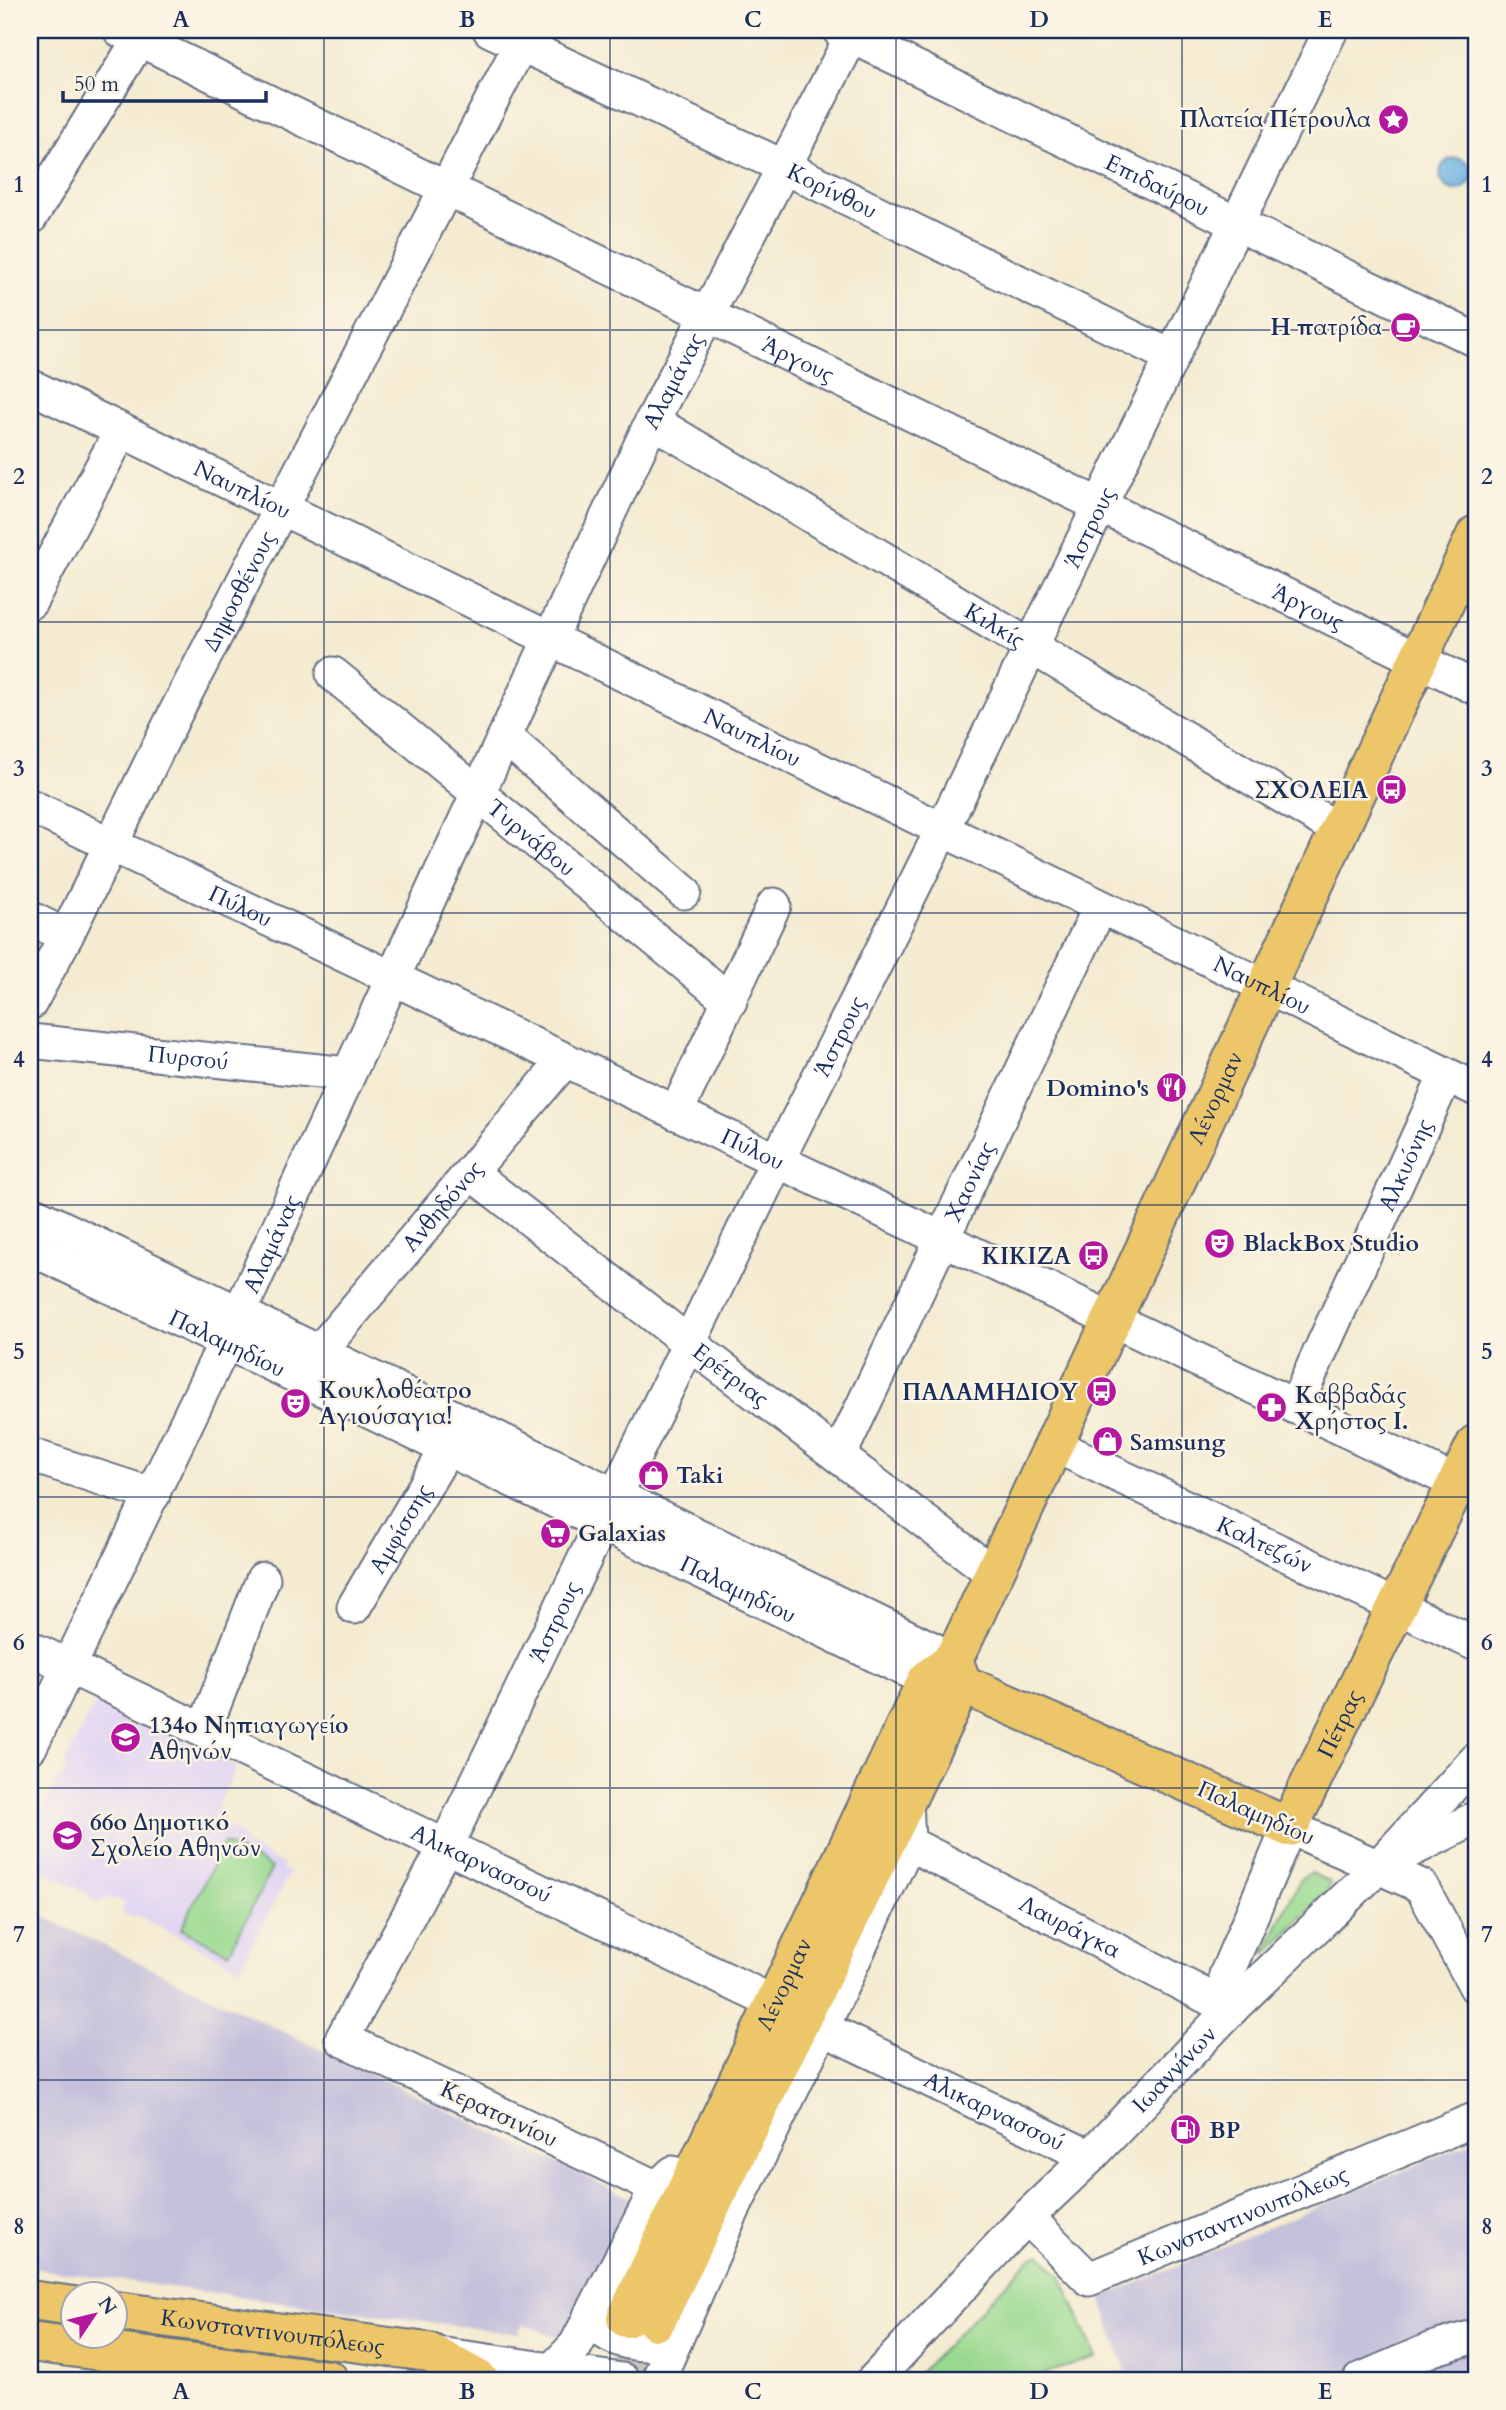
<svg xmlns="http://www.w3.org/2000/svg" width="1506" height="2410" viewBox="0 0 1506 2410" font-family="Cardo,serif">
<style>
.built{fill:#e0d4f4}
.industrial{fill:#c4c0db}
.green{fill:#99d98f;stroke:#5a8476;stroke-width:2}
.water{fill:#68b1e0;stroke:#42709f;stroke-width:2}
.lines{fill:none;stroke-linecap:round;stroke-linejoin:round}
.major-tunnel{stroke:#c9c5ba;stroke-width:38;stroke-dasharray:38 19;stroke-linecap:butt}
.minor-casing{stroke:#677186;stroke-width:37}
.major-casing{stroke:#677186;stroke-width:42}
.minor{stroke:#fff;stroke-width:33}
.major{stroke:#ecc669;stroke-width:38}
.grid{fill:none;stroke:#1b2f5e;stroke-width:2;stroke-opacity:0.55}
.labels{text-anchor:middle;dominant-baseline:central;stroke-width:5;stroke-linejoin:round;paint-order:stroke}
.poi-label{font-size:23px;font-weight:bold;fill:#1b2f5e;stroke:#fcf5e5;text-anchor:start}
.street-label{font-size:23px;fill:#1b2f5e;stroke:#fcf5e5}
.neatline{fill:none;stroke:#1b2f5e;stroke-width:2.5}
.grid-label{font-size:23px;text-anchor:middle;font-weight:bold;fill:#1b2f5e}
</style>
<rect width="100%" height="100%" fill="#fcf5e5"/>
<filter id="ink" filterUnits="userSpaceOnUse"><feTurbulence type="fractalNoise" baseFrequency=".0143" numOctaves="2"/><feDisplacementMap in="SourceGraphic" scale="14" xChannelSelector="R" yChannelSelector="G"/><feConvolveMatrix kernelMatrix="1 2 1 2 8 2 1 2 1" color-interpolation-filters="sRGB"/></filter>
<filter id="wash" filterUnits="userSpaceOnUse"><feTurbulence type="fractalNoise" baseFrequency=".00686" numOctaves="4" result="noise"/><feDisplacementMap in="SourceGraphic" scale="28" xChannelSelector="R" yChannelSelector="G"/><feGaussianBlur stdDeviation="1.57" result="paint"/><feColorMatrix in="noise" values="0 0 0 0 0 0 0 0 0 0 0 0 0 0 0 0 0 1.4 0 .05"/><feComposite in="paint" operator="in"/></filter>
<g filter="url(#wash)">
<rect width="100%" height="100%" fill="#f4ebd1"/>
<polygon class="built" points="97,1698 237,1767 217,1807 219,1808 213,1820 231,1828 246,1839 244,1843 284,1865 282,1869 290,1872 240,1968 136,1915 131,1917 123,1913 123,1902 108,1897 99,1903 89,1898 86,1893 30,1865 30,1835 32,1830 36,1832 41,1823 37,1820 58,1778 61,1779 66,1769 63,1767"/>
<g class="industrial">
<polygon points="30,1910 632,2199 566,2341 523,2323 518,2334 30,2268"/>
<polygon points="1476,2140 1476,2380 1083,2380 1126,2371 1101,2298"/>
</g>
<g class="green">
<polygon points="224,1843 272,1868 229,1953 181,1929"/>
<polygon points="1311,1873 1330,1882 1328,1891 1267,1953 1265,1952 1298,1884 1301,1878"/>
<polygon points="1040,2254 1061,2276 1096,2357 1025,2380 913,2380 1031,2258"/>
</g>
<circle class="water" cx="1456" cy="174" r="16"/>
</g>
<g filter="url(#ink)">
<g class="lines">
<polyline class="major-tunnel" points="627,2380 656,2321"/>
<defs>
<g id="minor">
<path id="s1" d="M120,30l1356,658"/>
<path id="s2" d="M490,30l294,137 388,190"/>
<path id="s3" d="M839,30l637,310"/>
<polyline points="30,218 145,30"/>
<path id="s4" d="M30,386l1446,703"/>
<path id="s5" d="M652,421l687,409"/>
<polyline points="30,602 121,431"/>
<path id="s6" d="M333,674l397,327"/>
<polyline points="505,737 684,892"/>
<path id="s7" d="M30,806l1446,686"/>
<polyline points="30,918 66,936"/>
<path id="s8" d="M30,1003l36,-67 109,-222 353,-684"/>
<path id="s9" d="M30,1041l318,33"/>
<polyline points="676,1113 774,905"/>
<path id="s10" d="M471,1173l218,170 305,231"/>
<polyline points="30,1212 953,1659"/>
<path id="s11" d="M30,1248l897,432 27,3"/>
<path id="s12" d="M319,1352l246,-292"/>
<path id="s13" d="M1295,1407l151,-332"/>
<path id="s14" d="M1054,1445l422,199"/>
<polyline points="30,1455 153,1495"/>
<path id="s15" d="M839,1456l261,-549"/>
<path id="s16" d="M354,1607l93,-158"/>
<path id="s17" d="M30,1648l730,348"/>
<polyline points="204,1730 263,1579"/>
<path id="s18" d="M30,1747l209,-433 199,-435 214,-458 203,-391"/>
<path id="s19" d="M908,1843l323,166"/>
<polyline points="1397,1857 1476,1818"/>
<polyline points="1231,2009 1226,1975 1289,1827 1421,1886 1476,1987"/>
<path id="s20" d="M822,2028l268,129"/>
<path id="s21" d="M657,2188l-315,-149 104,-193 331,-685 165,-331 389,-800"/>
<path id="s22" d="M1027,2217l62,62 387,-160"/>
<path d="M590,2316c17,29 57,33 86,23"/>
<polyline points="438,2354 622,2380"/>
<polyline points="552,2370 576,2345 657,2188 673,2173"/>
<polyline points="658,2380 729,2218 822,2028 908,1843 906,1801"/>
<path id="s23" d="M874,2380l153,-163 63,-60 141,-148 148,-143 97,-106"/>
<polyline points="1360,2380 1432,2349 1476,2336"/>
</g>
<g id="major">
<path id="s24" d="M962,1684l327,143 187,-383"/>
<polyline points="30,2300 74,2306"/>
<path id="s25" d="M116,2311l312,41 51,28"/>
<path id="s26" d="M626,2318l301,-638 26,-21 12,-23 511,-1101"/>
<polyline points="656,2321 962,1684 953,1659"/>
<polyline points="30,2342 329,2380"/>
</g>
</defs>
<use href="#minor" class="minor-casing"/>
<use href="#major" class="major-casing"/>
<use href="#minor" class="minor"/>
<use href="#major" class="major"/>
</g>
</g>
<path class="grid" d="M324,30v2350M610,30v2350M896,30v2350M1182,30v2350M30,330h1446M30,622h1446M30,913h1446M30,1205h1446M30,1497h1446M30,1788h1446M30,2080h1446"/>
<defs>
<symbol id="sight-disc" viewBox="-11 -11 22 22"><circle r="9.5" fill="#b5179e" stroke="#fcf5e5"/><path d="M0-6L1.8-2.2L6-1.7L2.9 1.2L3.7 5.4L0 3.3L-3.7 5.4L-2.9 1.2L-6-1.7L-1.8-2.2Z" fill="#fff"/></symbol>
<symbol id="cafe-disc" viewBox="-11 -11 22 22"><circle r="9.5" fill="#b5179e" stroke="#fcf5e5"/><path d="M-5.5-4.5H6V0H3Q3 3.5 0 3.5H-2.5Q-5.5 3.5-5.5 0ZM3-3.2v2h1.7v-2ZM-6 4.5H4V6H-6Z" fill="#fff"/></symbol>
<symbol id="bus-disc" viewBox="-11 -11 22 22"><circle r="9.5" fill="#b5179e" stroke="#fcf5e5"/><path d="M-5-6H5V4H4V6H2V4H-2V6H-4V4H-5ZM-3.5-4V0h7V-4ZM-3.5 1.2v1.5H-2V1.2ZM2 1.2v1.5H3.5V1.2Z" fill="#fff"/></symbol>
<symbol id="restaurant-disc" viewBox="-11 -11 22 22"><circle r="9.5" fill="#b5179e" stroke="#fcf5e5"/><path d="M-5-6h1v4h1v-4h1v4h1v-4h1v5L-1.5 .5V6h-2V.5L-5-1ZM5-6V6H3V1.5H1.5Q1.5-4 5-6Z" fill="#fff"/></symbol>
<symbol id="theatre-disc" viewBox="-11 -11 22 22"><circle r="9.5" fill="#b5179e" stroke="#fcf5e5"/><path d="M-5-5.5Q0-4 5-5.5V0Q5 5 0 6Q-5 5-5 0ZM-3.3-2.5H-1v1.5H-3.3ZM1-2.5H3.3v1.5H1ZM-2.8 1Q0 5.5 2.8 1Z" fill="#fff"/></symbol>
<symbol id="pharmacy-disc" viewBox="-11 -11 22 22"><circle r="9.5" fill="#b5179e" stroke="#fcf5e5"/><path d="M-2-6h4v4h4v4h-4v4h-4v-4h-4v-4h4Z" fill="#fff"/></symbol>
<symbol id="shop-disc" viewBox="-11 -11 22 22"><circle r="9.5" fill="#b5179e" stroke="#fcf5e5"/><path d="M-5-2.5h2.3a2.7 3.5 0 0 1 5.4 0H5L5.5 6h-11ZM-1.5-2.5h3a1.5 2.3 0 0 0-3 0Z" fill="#fff"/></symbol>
<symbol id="supermarket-disc" viewBox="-11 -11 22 22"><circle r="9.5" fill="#b5179e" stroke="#fcf5e5"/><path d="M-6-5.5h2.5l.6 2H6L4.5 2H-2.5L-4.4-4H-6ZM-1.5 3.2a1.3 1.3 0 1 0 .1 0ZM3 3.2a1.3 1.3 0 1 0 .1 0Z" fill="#fff"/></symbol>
<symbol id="school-disc" viewBox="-11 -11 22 22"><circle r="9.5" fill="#b5179e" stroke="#fcf5e5"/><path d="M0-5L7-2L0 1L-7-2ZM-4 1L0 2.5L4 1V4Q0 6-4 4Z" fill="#fff"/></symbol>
<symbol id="fuel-disc" viewBox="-11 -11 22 22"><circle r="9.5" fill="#b5179e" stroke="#fcf5e5"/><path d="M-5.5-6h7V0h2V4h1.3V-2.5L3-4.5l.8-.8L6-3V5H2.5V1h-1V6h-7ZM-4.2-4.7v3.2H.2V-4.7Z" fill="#fff"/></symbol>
</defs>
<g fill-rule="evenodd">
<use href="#sight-disc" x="1376" y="102" width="35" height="35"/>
<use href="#cafe-disc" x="1388" y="310" width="35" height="35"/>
<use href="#bus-disc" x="1374" y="772" width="35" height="35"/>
<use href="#restaurant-disc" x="1154" y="1070" width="35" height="35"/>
<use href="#theatre-disc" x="1202" y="1226" width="35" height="35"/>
<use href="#bus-disc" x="1076" y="1238" width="35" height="35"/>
<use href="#bus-disc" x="1084" y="1374" width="35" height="35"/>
<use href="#theatre-disc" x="278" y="1386" width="35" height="35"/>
<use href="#pharmacy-disc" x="1254" y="1390" width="35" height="35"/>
<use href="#shop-disc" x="1090" y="1424" width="35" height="35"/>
<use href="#shop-disc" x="636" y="1458" width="35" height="35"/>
<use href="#supermarket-disc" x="538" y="1516" width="35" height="35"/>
<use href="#school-disc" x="108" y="1720" width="35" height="35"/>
<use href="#school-disc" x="50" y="1818" width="35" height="35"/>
<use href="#fuel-disc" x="1168" y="2112" width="35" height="35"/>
</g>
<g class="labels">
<g class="poi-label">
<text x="1371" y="119" text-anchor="end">Πλατεία Πέτρουλα</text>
<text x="1382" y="327" text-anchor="end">Η πατρίδα</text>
<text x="1368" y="790" text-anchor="end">ΣΧΟΛΕΙΑ</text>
<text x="1149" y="1088" text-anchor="end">Domino's</text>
<text x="1243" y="1243">BlackBox Studio</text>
<text x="1071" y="1256" text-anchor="end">ΚΙΚΙΖΑ</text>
<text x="319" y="1390">Κουκλοθέατρο<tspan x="319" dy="26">Αγιούσαγια!</tspan></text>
<text x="1078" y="1392" text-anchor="end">ΠΑΛΑΜΗΔΙΟΥ</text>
<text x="1295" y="1395">Καββαδάς<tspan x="1295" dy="26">Χρήστος Ι.</tspan></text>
<text x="1130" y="1442">Samsung</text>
<text x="676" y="1475">Taki</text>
<text x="578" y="1533">Galaxias</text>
<text x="149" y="1725">134ο Νηπιαγωγείο<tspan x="149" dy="26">Αθηνών</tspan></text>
<text x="90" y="1822">66ο Δημοτικό<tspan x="90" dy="26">Σχολείο Αθηνών</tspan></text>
<text x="1209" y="2130">BP</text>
</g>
<g class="street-label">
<text stroke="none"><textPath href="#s3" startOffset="354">Επιδαύρου</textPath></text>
<text stroke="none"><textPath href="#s2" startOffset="378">Κορίνθου</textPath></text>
<text stroke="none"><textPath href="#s1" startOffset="754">Άργους</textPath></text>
<text stroke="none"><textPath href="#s18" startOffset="1510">Αλαμάνας</textPath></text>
<text stroke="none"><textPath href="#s4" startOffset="236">Ναυπλίου</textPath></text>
<text stroke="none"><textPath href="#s21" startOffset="2035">Άστρους</textPath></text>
<text stroke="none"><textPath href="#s8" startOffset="462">Δημοσθένους</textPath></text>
<text stroke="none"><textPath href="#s1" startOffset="1321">Άργους</textPath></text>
<text stroke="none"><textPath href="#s5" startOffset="399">Κιλκίς</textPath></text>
<text stroke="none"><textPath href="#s4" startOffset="803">Ναυπλίου</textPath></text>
<text stroke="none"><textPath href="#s6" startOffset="257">Τυρνάβου</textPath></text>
<text stroke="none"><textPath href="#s7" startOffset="233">Πύλου</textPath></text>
<text stroke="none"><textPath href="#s4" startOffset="1370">Ναυπλίου</textPath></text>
<text stroke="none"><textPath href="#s21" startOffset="1468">Άστρους</textPath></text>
<text stroke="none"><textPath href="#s9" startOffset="159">Πυρσού</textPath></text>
<text stroke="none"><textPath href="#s26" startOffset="1358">Λένορμαν</textPath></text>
<text stroke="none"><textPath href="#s7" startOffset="800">Πύλου</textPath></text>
<text stroke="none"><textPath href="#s13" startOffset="266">Αλκυόνης</textPath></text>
<text stroke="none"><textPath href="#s15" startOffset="304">Χαονίας</textPath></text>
<text stroke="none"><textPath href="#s12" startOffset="191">Ανθηδόνος</textPath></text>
<text stroke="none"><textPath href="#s18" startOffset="558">Αλαμάνας</textPath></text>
<text stroke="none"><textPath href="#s11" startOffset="219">Παλαμηδίου</textPath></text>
<text stroke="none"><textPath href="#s10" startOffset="329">Ερέτριας</textPath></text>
<text stroke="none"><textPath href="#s16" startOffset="91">Αμφίσσης</textPath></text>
<text stroke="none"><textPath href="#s14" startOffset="233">Καλτεζών</textPath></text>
<text stroke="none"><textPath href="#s11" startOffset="786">Παλαμηδίου</textPath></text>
<text stroke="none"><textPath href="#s21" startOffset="817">Άστρους</textPath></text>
<text stroke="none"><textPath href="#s24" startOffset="472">Πέτρας</textPath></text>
<text transform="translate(1256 1813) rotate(24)">Παλαμηδίου</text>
<text stroke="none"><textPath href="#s17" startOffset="500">Αλικαρνασσού</textPath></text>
<text stroke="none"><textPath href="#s19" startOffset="182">Λαυράγκα</textPath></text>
<text stroke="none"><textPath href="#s26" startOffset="369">Λένορμαν</textPath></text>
<text stroke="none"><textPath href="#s23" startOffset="432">Ιωαννίνων</textPath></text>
<text stroke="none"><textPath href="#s20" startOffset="191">Αλικαρνασσού</textPath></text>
<text transform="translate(499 2114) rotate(25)">Κερατσινίου</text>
<text stroke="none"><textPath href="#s22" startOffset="254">Κωνσταντινουπόλεως</textPath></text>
<text stroke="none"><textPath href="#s25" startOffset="158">Κωνσταντινουπόλεως</textPath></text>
</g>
</g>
<rect width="1506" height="2410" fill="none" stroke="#fcf5e5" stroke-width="77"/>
<g transform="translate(94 2315) rotate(55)"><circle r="33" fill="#fcf5e5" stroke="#a2a6af" stroke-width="2"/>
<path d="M0-5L12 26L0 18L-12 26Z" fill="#b5179e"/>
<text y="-10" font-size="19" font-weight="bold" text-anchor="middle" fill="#1b2f5e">N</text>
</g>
<path d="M63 91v10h203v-10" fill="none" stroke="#1b2f5e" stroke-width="3.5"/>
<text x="74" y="91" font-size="21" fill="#1b2f5e" stroke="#fcf5e5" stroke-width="5" paint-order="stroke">50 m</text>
<rect x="38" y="38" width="1430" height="2334" class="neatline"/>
<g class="grid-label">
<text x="181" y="27">A</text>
<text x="467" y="27">B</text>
<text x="753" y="27">C</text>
<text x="1039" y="27">D</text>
<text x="1325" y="27">E</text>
<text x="19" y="192">1</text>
<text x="1487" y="192">1</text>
<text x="19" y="484">2</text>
<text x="1487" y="484">2</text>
<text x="19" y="776">3</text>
<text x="1487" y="776">3</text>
<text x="19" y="1067">4</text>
<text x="1487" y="1067">4</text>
<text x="19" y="1359">5</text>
<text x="1487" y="1359">5</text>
<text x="19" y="1650">6</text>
<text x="1487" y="1650">6</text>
<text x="19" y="1942">7</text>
<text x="1487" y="1942">7</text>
<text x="19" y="2234">8</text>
<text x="1487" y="2234">8</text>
<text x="181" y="2399">A</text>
<text x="467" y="2399">B</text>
<text x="753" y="2399">C</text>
<text x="1039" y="2399">D</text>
<text x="1325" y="2399">E</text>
</g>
</svg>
